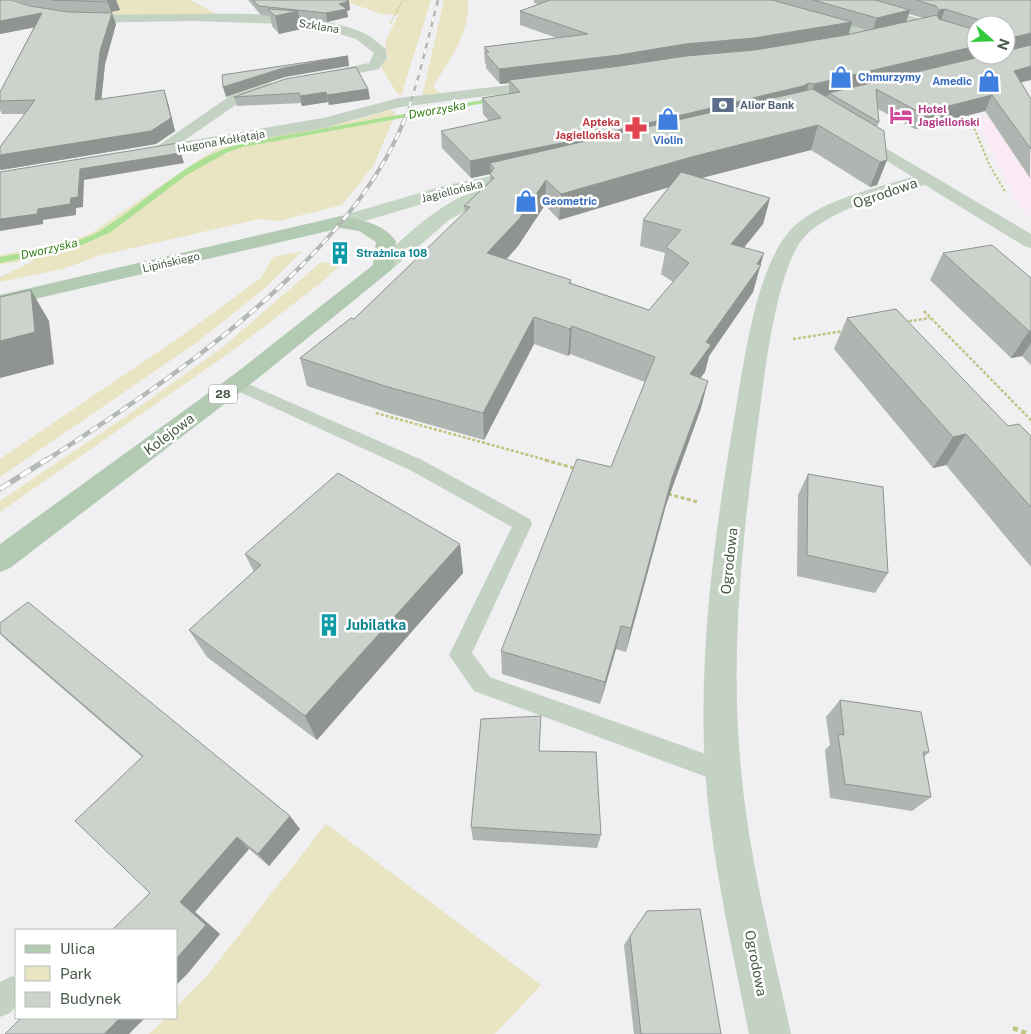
<svg xmlns="http://www.w3.org/2000/svg" width="1031" height="1034" viewBox="0 0 1031 1034" font-family="'Public Sans',sans-serif">
<style>
.commercial{fill:#faeaf6}
.green{fill:#e9e5c3}
.lines{fill:none;stroke-linecap:round;stroke-linejoin:round}
.stream{fill:#abe095;fill-rule:evenodd}
.path-far4{stroke:#c2c37f;stroke-width:1;stroke-dasharray:2 1;stroke-linecap:butt}
.path-far3{stroke:#c2c37f;stroke-width:2;stroke-dasharray:2.5 2;stroke-linecap:butt}
.path-far2{stroke:#c2c37f;stroke-width:2.5;stroke-dasharray:3 2;stroke-linecap:butt}
.path-far1{stroke:#c2c37f;stroke-width:3;stroke-dasharray:4 2.5;stroke-linecap:butt}
.path{stroke:#c2c37f;stroke-width:4.5;stroke-dasharray:5 4;stroke-linecap:butt}
.lane{fill:#c4d2c4;fill-rule:evenodd}
.street{fill:#c4d2c4;fill-rule:evenodd}
.secondary{fill:#c4d5c4;fill-rule:evenodd}
.primary{fill:#b2cab2;fill-rule:evenodd}
.rail-far3-casing{stroke:#b2b8b3;stroke-width:2.5}
.rail-far2-casing{stroke:#b2b8b3;stroke-width:4}
.rail-far1-casing{stroke:#b2b8b3;stroke-width:4.5}
.rail-casing{stroke:#b2b8b3;stroke-width:5.5}
.rail-far3{stroke:#fff;stroke-width:2;stroke-dasharray:5.5;stroke-linecap:butt}
.rail-far2{stroke:#fff;stroke-width:2.5;stroke-dasharray:8;stroke-linecap:butt}
.rail-far1{stroke:#fff;stroke-width:3;stroke-dasharray:9;stroke-linecap:butt}
.rail{stroke:#fff;stroke-width:4;stroke-dasharray:12;stroke-linecap:butt}
.wall{fill:#afb5b0;fill-rule:evenodd}
.shaded-wall{fill:#8f9490}
.building{fill:#ccd3cd;stroke:#8f9490}
.labels{text-anchor:middle;dominant-baseline:central;stroke-width:5;stroke-linejoin:round;paint-order:stroke}
.far-street-label{font-size:11px;fill:#495a49;stroke:#fff}
.far-shop-label{font-size:11px;font-weight:bold;fill:#366cbe;stroke:#fff;text-anchor:start}
.far-service-label{font-size:11px;font-weight:bold;fill:#4e5e75;stroke:#fff;text-anchor:start}
.far-hotel-label{font-size:11px;font-weight:bold;fill:#b23c85;stroke:#fff;text-anchor:start}
.far-health-label{font-size:11px;font-weight:bold;fill:#be3a42;stroke:#fff;text-anchor:end}
.far-culture-label{font-size:11px;font-weight:bold;fill:#0d838f;stroke:#fff;text-anchor:start}
.far-water-label{font-size:12px;font-style:italic;fill:#3a831c;stroke:#fff}
.shield{fill:#fff;stroke:#808c80;stroke-width:1}
.shield-label{font-size:12px;font-weight:bold;fill:#495a49}
.street-label{font-size:14px;fill:#495a49;stroke:#fff}
.culture-label{font-size:14px;font-weight:bold;fill:#0d838f;stroke:#fff;text-anchor:start}
</style>
<rect width="100%" height="100%" fill="#f0eff1"/>
<polygon class="commercial" points="975,117 988,117 1031,131 1031,218 1019,207"/>
<g class="green">
<polygon points="88,0 190,0 221,16 94,15"/>
<polygon points="342,0 431,0 401,96 397,93 381,67 388,57 385,43 398,15 381,14"/>
<path d="M444,0h24c2,33 -18,60 -35,86l9,10 -20,1z"/>
<polygon points="389,110 396,112 374,165 342,205 279,221 259,219 98,256 63,269 0,282 0,277 35,260 0,264 0,255 65,243 90,234 203,157 228,143 352,121"/>
<polygon points="302,251 265,288 196,343 0,477 0,459 180,337 261,278 273,257"/>
<polygon points="321,262 340,265 322,282 235,349 0,512 0,501 125,417 223,347"/>
<polygon points="326,824 541,985 495,1034 149,1034 166,1018 176,1018 176,1007 206,977"/>
</g>
<g class="lines">
<path class="stream" d="M499,97l2,1v2l-258,47 -15,5 -43,24 -74,56 -34,15 -77,16v-6c35,-7 76,-10 106,-30 45,-29 83,-70 136,-84z"/>
<g class="path-far4">
<polyline points="390,24 403,0"/>
<polyline points="967,114 970,117"/>
</g>
<polyline class="path-far3" points="969,116 990,166 1006,193"/>
<g class="path-far2">
<polyline points="924,311 1031,420"/>
<polyline points="904,322 930,318"/>
<polyline points="793,339 844,331"/>
<polyline points="376,413 550,461"/>
</g>
<g class="path-far1">
<polyline points="545,460 577,469"/>
<polyline points="668,494 698,502"/>
</g>
<polyline class="path" points="1013,1028 1028,1034"/>
<g class="lane">
<polygon points="237,379 422,460 530,519 532,524 472,653 490,677 731,763 735,771 731,779 723,783 474,691 449,655 512,527 410,470 231,388 229,384 231,380"/>
<polygon points="12,976 16,978 16,1006 10,1013 0,1017 0,982"/>
</g>
<g class="street">
<path d="M734,0c47,0 97,19 142,34l2,3 -7,4 -5,-1 -41,-14 -89,-23z"/>
<polygon points="838,0 857,0 944,26 945,29 944,32 934,32 840,3"/>
<path d="M191,14c56,0 120,-3 173,19 8,4 15,11 22,16l1,9 -8,11 -58,12 -5,-1 -2,-3 2,-3 53,-11 5,-10 -18,-14 -30,-9 -40,-6 -95,-3 -113,2 -6,-4 6,-4z"/>
<polygon points="545,81 552,85 550,88 400,107 324,128 142,159 136,158 134,154 136,150 156,147 230,96 269,83 274,84 276,87 274,90 240,102 182,142 323,118 399,98"/>
<path d="M855,130l176,104v14l-7,-2 -99,-61c-37,10 -100,25 -124,56 -23,31 -35,121 -40,160 -17,122 -32,245 -20,368 8,90 31,177 50,265h-42c-17,-88 -38,-176 -44,-265 -7,-123 11,-246 32,-367 8,-48 20,-130 50,-168 25,-32 88,-46 126,-57l-64,-39 -2,-3z"/>
</g>
<g class="secondary">
<polygon points="526,169 532,170 535,174 532,178 456,194 341,228 334,226 332,222 334,218 447,185"/>
<path d="M484,189l6,1 3,4 -3,4 -41,22 -59,51 -7,2 -7,-2 -3,-4 3,-4c32,-28 65,-64 108,-74z"/>
</g>
<path class="primary" d="M341,216c20,4 42,7 55,25l-3,26 -3,4 -138,112 -242,185 -10,4v-28l236,-171 137,-108 3,-23 -17,-11 -18,-3 -341,79v-12z"/>
<defs>
<polyline id="rail-far3" points="406,117 419,75 438,0"/>
<path id="rail-far2" d="M300,267c44,-44 83,-92 106,-151"/>
<path id="rail-far1" d="M45,461c87,-56 183,-121 256,-195"/>
<polyline id="rail" points="0,489 46,460"/>
</defs>
<use href="#rail-far3" class="rail-far3-casing"/>
<use href="#rail-far2" class="rail-far2-casing"/>
<use href="#rail-far1" class="rail-far1-casing"/>
<use href="#rail" class="rail-casing"/>
<use href="#rail-far3" class="rail-far3"/>
<use href="#rail-far2" class="rail-far2"/>
<use href="#rail-far1" class="rail-far1"/>
<use href="#rail" class="rail"/>
</g>
<g class="wall">
<polygon points="0,0 33,7 13,0 116,0 120,10 111,12 116,24 105,64 101,99 164,90 168,103 175,131 156,144 1,170 0,169 0,147 25,114 2,114 0,110 0,92 34,27 0,34"/>
<polygon points="248,0 346,0 349,1 350,10 347,11 348,17 327,22 299,19 301,29 279,34 272,26 270,16 261,15"/>
<path d="M534,0h497l-10,82 10,17 -1,79 -45,-67 -70,18 -37,-20 1,13 -2,5 10,33 -10,25 -7,2 -59,-37 -110,28 69,20 -7,26 -19,23 16,18 -7,27 -44,64 -4,16 -5,6 1,30 -35,97 -40,147 -10,-3 -16,55 -98,-30 -1,-23 110,-184 34,-85 -75,-28 -2,2 -34,-12 -50,96 -92,-26 -85,-28 -7,-28 54,-39 111,-107 -1,-6 26,-25v-7l-19,4 -29,-30 -1,-17 48,-10 -6,-7 -1,-16 27,-4v-11l-9,1 -14,-16v-4l-1,-1 -1,-16 73,-9 -37,-13v-14l18,-7 -4,-1zM909,14l14,4 -17,4zM976,25h30l-30,21zM851,26l15,4 -18,4zM669,187l-26,33 -3,26 25,7 -4,21 12,8 -24,28 -78,-27v-3l-65,-20 12,-14 27,-41 14,15z"/>
<polygon points="368,89 370,99 329,105 328,102 302,106 301,103 237,106 234,97"/>
<polygon points="943,253 1031,278 1031,365 1022,356 1011,358 930,280"/>
<polygon points="847,318 1008,426 1031,436 1031,567 946,465 933,468 834,349"/>
<polygon points="808,474 888,573 875,593 797,576 798,495"/>
<polygon points="460,544 463,573 317,740 207,657 189,630 254,572 245,554"/>
<polygon points="0,623 300,829 269,866 249,849 195,912 220,934 188,973 176,985 176,930 150,893 142,757 13,646 0,634"/>
<polygon points="840,700 929,752 924,757 931,797 912,811 830,798 825,750 830,745 826,717"/>
<polygon points="539,751 601,835 597,848 473,840 471,827"/>
<polygon points="630,936 721,1034 634,1034 624,945"/>
</g>
<g class="shaded-wall">
<polygon points="107,0 116,0 120,10 111,12"/>
<polygon points="349,1 350,10 347,11 348,17 327,22 326,13 339,4"/>
<polygon points="945,9 940,23 934,24 939,10"/>
<polygon points="910,10 905,25 872,32 877,18"/>
<polygon points="298,11 301,29 279,34 275,16"/>
<polygon points="42,13 47,25 0,34 0,21"/>
<polygon points="112,13 116,24 105,64 100,113 95,100 100,51"/>
<polygon points="852,22 848,37 512,83 509,80 509,83 500,84 499,69"/>
<polygon points="1031,33 1031,45 1006,52 1006,39"/>
<polygon points="976,46 976,55 994,55 829,93 829,95 809,100 814,84"/>
<polygon points="348,56 349,66 285,77 226,97 223,87 283,68"/>
<polygon points="1031,66 1031,80 1007,86 1014,71"/>
<polygon points="809,83 805,98 494,168 490,163 491,174 471,178 470,161"/>
<polygon points="368,89 370,99 329,105 327,95"/>
<polygon points="164,90 168,103 175,131 156,144 1,170 0,169 0,155"/>
<polygon points="326,92 328,102 302,106 300,96"/>
<polygon points="992,95 985,111 915,129 921,113"/>
<polygon points="818,125 811,150 690,181 559,220 561,194 695,156"/>
<polygon points="178,143 184,163 84,180 83,207 76,208 76,215 43,220 43,224 0,231 0,219 38,209 80,169"/>
<polygon points="887,160 877,185 870,187 880,162"/>
<polygon points="546,180 545,205 518,246 487,280 487,253"/>
<polygon points="770,198 763,224 725,271 731,244"/>
<polygon points="764,253 753,292 709,356 705,372 683,401 690,374 706,342"/>
<polygon points="31,290 49,321 54,364 0,378 0,341"/>
<polygon points="534,317 534,344 484,440 483,413"/>
<polygon points="572,326 570,354 568,356 570,329"/>
<polygon points="1029,331 1031,331 1031,343 1022,356 1011,358"/>
<polygon points="708,381 701,408 666,505 626,652 631,628 672,478"/>
<polygon points="966,434 946,465 933,468 953,437"/>
<polygon points="460,544 463,573 317,740 305,716"/>
<polygon points="621,626 616,649 600,704 605,682"/>
<polygon points="290,816 300,829 269,866 258,854"/>
<polygon points="237,837 249,849 195,912 220,934 188,973 176,985 176,959 180,902"/>
<polygon points="120,1018 145,1018 129,1034 104,1034"/>
</g>
<g class="building">
<polygon points="0,0 11,0 30,6 68,12 112,13 100,51 95,100 164,90 171,118 151,131 0,155 0,147 35,100 0,101 0,92 42,13 0,21"/>
<polygon points="52,0 107,0 108,2 54,0"/>
<polygon points="253,0 346,0 349,1 339,4 347,9 326,13 259,6"/>
<polygon points="550,0 772,0 852,22 754,38 685,44 619,55 499,69 485,53 489,52 484,47 588,34 520,11"/>
<polygon points="813,0 875,0 910,10 877,18"/>
<polygon points="916,0 1031,0 1031,33 1006,39 1006,25 983,25 983,21 945,9 939,10 936,6"/>
<polygon points="268,9 298,11 275,16"/>
<polygon points="937,15 939,19 976,30 976,46 814,84 809,83 803,86 577,140 470,161 441,131 501,118 482,98 520,92 509,80 620,66 686,56 755,50 846,35"/>
<polygon points="1031,45 1031,66 1014,71 1031,99 1031,149 992,95 921,113 876,89 879,122 829,93 988,55 1006,55 1006,51"/>
<polygon points="348,56 283,68 223,87 222,75"/>
<polygon points="356,67 368,89 327,95 326,92 300,96 299,93 234,97 285,79"/>
<polygon points="813,89 884,131 887,160 880,162 818,125 695,156 561,194 546,180 519,219 487,253 571,280 569,283 649,310 689,263 666,247 681,230 643,220 681,172 770,198 731,244 764,253 757,264 761,265 706,342 711,345 690,374 708,381 672,478 631,628 621,626 605,682 501,651 577,459 611,467 655,357 572,326 570,329 534,317 483,413 388,387 300,358 351,318 354,319 470,207 464,206 494,178 490,174 494,168 490,163"/>
<polygon points="178,143 180,153 80,169 78,197 71,198 70,204 38,209 37,214 0,219 0,172"/>
<polygon points="992,245 1031,278 1031,331 1029,331 943,253"/>
<polygon points="31,290 35,332 0,341 0,297"/>
<polygon points="896,309 1008,426 1019,424 1031,436 1031,507 966,434 953,437 847,318"/>
<polygon points="338,473 460,544 305,716 189,630 261,565 245,554"/>
<polygon points="808,474 883,487 888,573 807,555"/>
<polygon points="28,602 290,816 258,854 237,837 180,902 206,925 176,959 176,930 112,930 150,893 75,821 143,756 0,633 0,623"/>
<polygon points="840,700 921,712 929,752 923,752 931,797 845,784 838,734 844,735"/>
<polygon points="541,716 539,751 596,752 601,835 471,827 481,719"/>
<polygon points="700,909 721,1034 641,1034 630,936 647,911"/>
<polygon points="21,1018 120,1018 104,1034 5,1034"/>
</g>
<defs>
<symbol id="shop-bare" viewBox="-9 -9 18 18"><path d="M-5-2.5h2.3a2.7 3.5 0 0 1 5.4 0H5L5.5 6h-11ZM-1.5-2.5h3a1.5 2.3 0 0 0-3 0Z" fill="#3f7fe0" stroke="#fff" stroke-width="2.5" paint-order="stroke"/></symbol>
<symbol id="bank-bare" viewBox="-9 -9 18 18"><path d="M-6-4H6V4H-6ZM0-2.3a2.3 2.3 0 1 0 0 4.6a2.3 2.3 0 1 0 0-4.6Z" fill="#5c6f8a" stroke="#fff" stroke-width="2.5" paint-order="stroke"/></symbol>
<symbol id="hotel-bare" viewBox="-9 -9 18 18"><path d="M-6-4.5h1.5V1H6V5H4.5V3h-9V5H-6ZM-4 0a1.8 1.8 0 1 1 3.6 0ZM.5 0V-2.5h3Q6-2.5 6 0Z" fill="#d1479c" stroke="#fff" stroke-width="2.5" paint-order="stroke"/></symbol>
<symbol id="pharmacy-bare" viewBox="-9 -9 18 18"><path d="M-2-6h4v4h4v4h-4v4h-4v-4h-4v-4h4Z" fill="#e0444e" stroke="#fff" stroke-width="2.5" paint-order="stroke"/></symbol>
<symbol id="building-bare" viewBox="-9 -9 18 18"><path d="M-4-6H4V6H1V3H-1V6H-4ZM-2.5-4.3h1.7v1.8h-1.7ZM.8-4.3h1.7v1.8H.8ZM-2.5-1h1.7V.8h-1.7ZM.8-1h1.7V.8H.8Z" fill="#0f9aa8" stroke="#fff" stroke-width="2.5" paint-order="stroke"/></symbol>
</defs>
<g fill-rule="evenodd">
<use href="#shop-bare" x="825" y="61" width="32" height="32"/>
<use href="#shop-bare" x="973" y="65" width="32" height="32"/>
<use href="#bank-bare" x="707" y="89" width="32" height="32"/>
<use href="#hotel-bare" x="885" y="99" width="32" height="32"/>
<use href="#shop-bare" x="652" y="103" width="32" height="32"/>
<use href="#pharmacy-bare" x="620" y="112" width="32" height="32"/>
<use href="#shop-bare" x="510" y="185" width="32" height="32"/>
<use href="#building-bare" x="324" y="237" width="32" height="32"/>
<use href="#building-bare" x="313" y="609" width="32" height="32"/>
</g>
<g class="labels">
<g class="far-street-label">
<text transform="translate(319 26) rotate(9)">Szklana</text>
<text transform="translate(221 141) rotate(-10)">Hugona Kołłątaja</text>
<text transform="translate(452 191) rotate(-14)">Jagiellońska</text>
<text transform="translate(171 262) rotate(-13)">Lipińskiego</text>
</g>
<g class="far-shop-label">
<text x="858" y="77">Chmurzymy</text>
<text x="972" y="81" text-anchor="end">Amedic</text>
<text x="668" y="140" text-anchor="middle">Violin</text>
<text x="542" y="201">Geometric</text>
</g>
<g class="far-service-label">
<text x="740" y="105">Alior Bank</text>
</g>
<g class="far-hotel-label">
<text x="918" y="109">Hotel<tspan x="918" dy="13">Jagielloński</tspan></text>
</g>
<g class="far-health-label">
<text x="620" y="122">Apteka<tspan x="620" dy="13">Jagiellońska</tspan></text>
</g>
<g class="far-culture-label">
<text x="356" y="253">Strażnica 108</text>
</g>
<g class="far-water-label">
<text transform="translate(437 110) rotate(-10)">Dworzyska</text>
<text transform="translate(49 249) rotate(-13)">Dworzyska</text>
</g>
<rect class="shield" x="209" y="384.5" width="28" height="19" rx="4"/>
<g class="shield-label">
<text x="223" y="394">28</text>
</g>
<g class="street-label">
<text transform="translate(885 193) rotate(-19)">Ogrodowa</text>
<text transform="translate(169 434) rotate(-37)">Kolejowa</text>
<text transform="translate(729 561) rotate(-84)">Ogrodowa</text>
<text transform="translate(756 963) rotate(79)">Ogrodowa</text>
</g>
<g class="culture-label">
<text x="346" y="625">Jubilatka</text>
</g>
</g>
<rect x="15" y="929" width="162" height="90" fill="#ffffff" stroke="#b6bdb6"/>
<rect x="25" y="945" width="25" height="8" fill="#b2cab2" stroke="#b6bdb6"/>
<text x="60" y="954" font-size="15" fill="#495a49">Ulica</text>
<rect x="25" y="966" width="25" height="15" fill="#e9e5c3" stroke="#b6bdb6"/>
<text x="60" y="979" font-size="15" fill="#495a49">Park</text>
<rect x="25" y="992" width="25" height="15" fill="#ccd3cd" stroke="#b6bdb6"/>
<text x="60" y="1004" font-size="15" fill="#495a49">Budynek</text>
<g transform="translate(991 40) rotate(110)"><circle r="24" fill="#ffffff" stroke="#b6bdb6"/>
<path d="M0-4L9 19L0 12L-9 19Z" fill="#30ca3b"/>
<text y="-8" font-size="14" font-weight="bold" text-anchor="middle" fill="#495a49">N</text>
</g>
</svg>
